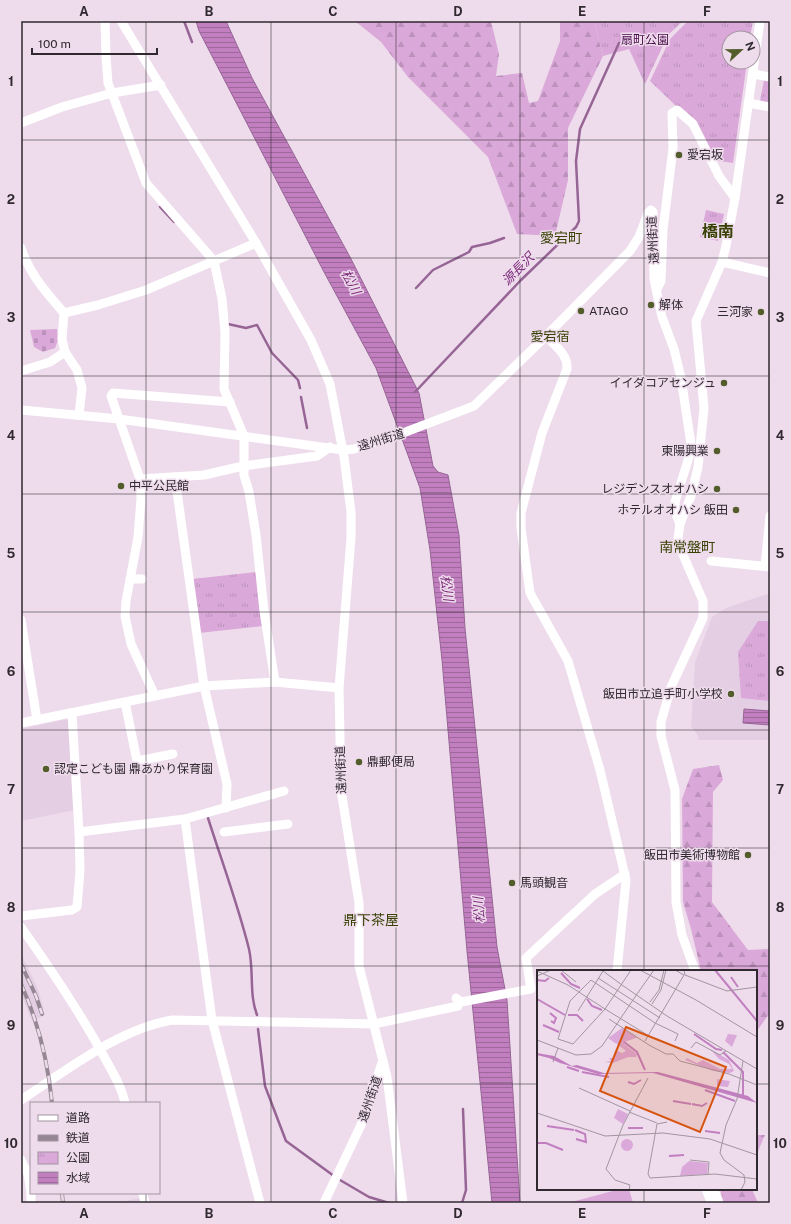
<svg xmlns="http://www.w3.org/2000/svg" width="791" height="1224" viewBox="0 0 791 1224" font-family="'Public Sans','Noto Sans JP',sans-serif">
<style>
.built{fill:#e4cee3}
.grass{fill:#dba9d9}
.forest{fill:url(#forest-firs)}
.cemetery{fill:url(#cemetery-stones)}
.park{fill:url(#park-tufts)}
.water{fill:url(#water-rules);stroke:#966595}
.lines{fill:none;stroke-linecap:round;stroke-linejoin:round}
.stream{stroke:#966595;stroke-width:2.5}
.minor{stroke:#fff;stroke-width:9}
.rail-casing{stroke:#958894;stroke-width:4}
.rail{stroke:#eedcec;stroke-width:2.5;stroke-dasharray:8;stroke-linecap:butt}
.grid{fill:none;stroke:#302930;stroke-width:1;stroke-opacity:0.55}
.poi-dot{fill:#535c2b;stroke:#eedcec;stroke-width:1.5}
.labels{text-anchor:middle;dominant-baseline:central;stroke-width:3;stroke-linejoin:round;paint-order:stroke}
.park-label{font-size:12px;fill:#480948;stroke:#eedcec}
.poi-label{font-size:12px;fill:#302930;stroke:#eedcec;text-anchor:start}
.street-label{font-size:12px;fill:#302930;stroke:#eedcec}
.water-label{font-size:13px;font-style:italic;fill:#7c2c7b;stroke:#eedcec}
.neighbourhood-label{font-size:13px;fill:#384103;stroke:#eedcec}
.quarter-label{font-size:14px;fill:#384103;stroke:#eedcec}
.district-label{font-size:16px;font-weight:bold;fill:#384103;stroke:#eedcec}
.inset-river{fill:none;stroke:#c27fc0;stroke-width:2}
.inset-road{fill:none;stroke:#a294a1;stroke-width:1}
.view{fill:#d65410;fill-opacity:0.15;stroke:#d65410;stroke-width:2}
.inset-edge{fill:none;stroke:#302930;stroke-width:2}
.neatline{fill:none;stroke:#302930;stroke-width:1.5}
.grid-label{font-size:13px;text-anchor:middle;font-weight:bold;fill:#302930}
</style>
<defs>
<pattern id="forest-firs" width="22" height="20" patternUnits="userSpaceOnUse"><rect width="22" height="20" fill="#dba9d9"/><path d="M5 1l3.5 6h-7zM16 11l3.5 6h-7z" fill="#bc91bb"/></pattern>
<pattern id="cemetery-stones" width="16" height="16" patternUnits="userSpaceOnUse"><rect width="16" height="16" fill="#dba9d9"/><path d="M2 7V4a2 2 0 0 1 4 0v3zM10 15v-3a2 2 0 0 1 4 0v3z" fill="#bc91bb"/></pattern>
<pattern id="park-tufts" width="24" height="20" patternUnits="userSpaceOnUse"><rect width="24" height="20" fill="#dba9d9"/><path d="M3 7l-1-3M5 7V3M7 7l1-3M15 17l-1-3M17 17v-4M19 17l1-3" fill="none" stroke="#bc91bb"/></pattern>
<pattern id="water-rules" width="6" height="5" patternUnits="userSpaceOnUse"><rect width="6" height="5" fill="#c27fc0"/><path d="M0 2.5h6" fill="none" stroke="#9e689c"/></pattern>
</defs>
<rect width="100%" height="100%" fill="#eedcec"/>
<g class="built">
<polygon points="770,593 770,740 699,740 697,734 691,727 695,662 712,617 726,608"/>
<polygon points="67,719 69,722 75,810 21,821 21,729"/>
<polygon points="21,954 38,989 45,1015 32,1021 21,994"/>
<polygon points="141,1198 142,1203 116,1203"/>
</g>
<polygon class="grass" points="620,1189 629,1189 633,1203 568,1203"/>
<g class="forest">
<polygon points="355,21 491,21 499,54 496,76 522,73 529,103 538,101 560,41 560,21 594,21 603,56 568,128 568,180 555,236 517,234 488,157 408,77 381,42"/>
<polygon points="719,765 723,780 713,792 712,902 748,950 770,949 770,1013 756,1032 756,971 701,971 691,929 683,902 682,799 693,769"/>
<polygon points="756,1135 765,1135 756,1156"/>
<polygon points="720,1189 752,1189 758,1203 724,1203"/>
</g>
<polygon class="cemetery" points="57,329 58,340 55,348 43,352 34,347 30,330"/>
<g class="park">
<polygon points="594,21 683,21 668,35 645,84 629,49 603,56"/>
<polygon points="688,21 753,21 750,38 729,38 729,62 747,62 733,163 714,160 687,114 675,105 650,81 670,39"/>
<polygon points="764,80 770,81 770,103 760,101"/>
<polygon points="706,210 724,214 718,241 700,237"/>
<polygon points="256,572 263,626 199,633 192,579"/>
<polygon points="758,621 770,621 770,701 741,698 738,652"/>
</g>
<g class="water">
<polygon points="196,21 226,21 252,78 350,257 419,393 433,466 438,472 448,475 459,535 465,628 497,947 507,1000 520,1203 492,1203 467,951 442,660 430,550 420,488 376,368 324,272 199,31"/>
<polygon points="744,709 770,711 770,725 743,723"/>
</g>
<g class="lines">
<g class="stream">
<polyline points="184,21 192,42"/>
<polyline points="160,207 174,222"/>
<polyline points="416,288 433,270 469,252 472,247 490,243 504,238"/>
<polyline points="228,324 246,328 257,325 272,353 298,380 300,388"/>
<polyline points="415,392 521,280 576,227 579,221 576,161 580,129 619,43"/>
<polyline points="301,397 307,428"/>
<path d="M208,818c14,44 30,87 41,131 5,22 0,46 8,66"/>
<polyline points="258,1029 265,1086 286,1141 334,1176"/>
<polyline points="340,1180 369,1197 389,1203"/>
<polyline points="462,1203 466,1190 463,1109"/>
</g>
<g class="minor">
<polyline points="105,21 106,57 108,83 146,183 214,261 222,299 225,332 224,389 244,436 244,475 249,492 256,535 264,611 275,682"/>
<polyline points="121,21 256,243 311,340 330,384 344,457 351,512 351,538 339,688 341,790 359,903 359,966 387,1077 403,1203"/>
<polyline points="753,74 770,77"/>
<polyline points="748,103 770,107"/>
<polyline points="21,123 62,107 112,93 161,85"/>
<path d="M21,248c9,27 25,44 43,65l-2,26 3,13 12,18 5,18 -3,27"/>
<polyline points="722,262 770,273"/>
<polyline points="657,289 661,281 663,230 673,148 672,113 677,110 693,124 719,176 735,198"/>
<polyline points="64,313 98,305 146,290 256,243"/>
<path d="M546,336c9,10 22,18 21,33l-25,64 -21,80v15l9,65 38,68 32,109 26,110 -9,91"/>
<polyline points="21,371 50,362 65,352"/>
<polyline points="21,410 119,419 343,450 354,449 395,436 474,406 546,336 630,251 639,237 648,213 651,210 653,212 654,279 662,317 674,349 681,378 691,444 689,457 675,502 676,514 680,524"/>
<polyline points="175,477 204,686 227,784 226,808"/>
<polyline points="140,479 204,475 243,466 317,456 330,447"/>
<polyline points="711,561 770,567"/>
<polyline points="765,566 770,516"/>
<polyline points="130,579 142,579"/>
<polyline points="21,620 37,720"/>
<polyline points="155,696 131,644 125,616 126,601 138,537 141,499 140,479 111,396 113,393 230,402"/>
<polyline points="125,702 137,761 173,754"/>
<polyline points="72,713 79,832 185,819 284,791"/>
<polyline points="21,723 204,686 275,682 339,688"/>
<polyline points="185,819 212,1020 260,1203"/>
<polyline points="224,832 288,824"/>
<polyline points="21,916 72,910 77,907 80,871 79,832"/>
<path d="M21,927c29,41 57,82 81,126 9,16 19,32 23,50"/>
<polyline points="695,971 682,935 676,902 675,790 661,736 661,722 671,687 703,618 703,601 681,550 678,538 680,524 691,496 698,467 704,408 696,321 722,262 726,246 735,198 760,21"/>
<polyline points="456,998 461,1002 531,989 526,958 595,894 625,874"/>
<path d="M21,1100c45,-29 99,-72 152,-80l201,4 84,-18"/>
<polyline points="21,1160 28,1174 31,1193"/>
<polyline points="706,1189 710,1199 718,1201"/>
<polyline points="714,1189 718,1203"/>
<polyline points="143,1193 145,1203"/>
<polyline points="31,1203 31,1193"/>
<polyline points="324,1203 361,1125 383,1060"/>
</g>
<defs>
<g id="rail">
<polyline points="21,964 36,996 42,1014"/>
<path d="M21,984c17,37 27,79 31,119"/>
<polyline points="62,1193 63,1203"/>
</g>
</defs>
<use href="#rail" class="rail-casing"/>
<use href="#rail" class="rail"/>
</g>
<path class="grid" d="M146,21v1082M271,21v1182M396,21v1182M520,21v1182M644,21v950M21,140h749M21,258h749M21,376h749M21,494h749M21,612h749M21,730h749M21,848h749M21,966h749M21,1084h517M756,1084h14M644,1189v14M146,1193v10"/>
<g class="poi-dot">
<circle cx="679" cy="155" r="4"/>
<circle cx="651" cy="305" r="4"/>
<circle cx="581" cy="311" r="4"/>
<circle cx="761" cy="312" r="4"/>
<circle cx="724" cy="383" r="4"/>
<circle cx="717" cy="451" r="4"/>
<circle cx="121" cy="486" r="4"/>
<circle cx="717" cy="489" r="4"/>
<circle cx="736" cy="510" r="4"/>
<circle cx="731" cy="694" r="4"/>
<circle cx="359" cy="762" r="4"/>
<circle cx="46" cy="769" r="4"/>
<circle cx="748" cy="855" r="4"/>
<circle cx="512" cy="883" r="4"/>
</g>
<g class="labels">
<g class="park-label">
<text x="645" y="40">扇町公園</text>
</g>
<g class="poi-label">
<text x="687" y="155">愛宕坂</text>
<text x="659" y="305">解体</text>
<text x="589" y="311">ATAGO</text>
<text x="753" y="312" text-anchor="end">三河家</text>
<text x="716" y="383" text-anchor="end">イイダコアセンジュ</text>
<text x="709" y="451" text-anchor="end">東陽興業</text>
<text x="129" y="486">中平公民館</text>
<text x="709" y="489" text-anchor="end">レジデンスオオハシ</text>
<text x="728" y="510" text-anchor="end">ホテルオオハシ 飯田</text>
<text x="723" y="694" text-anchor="end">飯田市立追手町小学校</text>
<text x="367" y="762">鼎郵便局</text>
<text x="54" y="769">認定こども園 鼎あかり保育園</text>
<text x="740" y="855" text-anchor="end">飯田市美術博物館</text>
<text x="520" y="883">馬頭観音</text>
</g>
<g class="street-label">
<text transform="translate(653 240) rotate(-93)">遠州街道</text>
<text transform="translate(381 440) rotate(-17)">遠州街道</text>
<text transform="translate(341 770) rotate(-92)">遠州街道</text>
<text transform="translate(370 1099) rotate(-71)">遠州街道</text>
</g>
<g class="water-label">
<text transform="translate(518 269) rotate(-45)">源長沢</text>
<text transform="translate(351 282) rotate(62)">松川</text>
<text transform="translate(447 588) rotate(82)">松川</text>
<text transform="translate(479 910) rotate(-95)">松川</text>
</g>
<g class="neighbourhood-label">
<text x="550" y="336">愛宕宿</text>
</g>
<g class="quarter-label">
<text x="561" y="238">愛宕町</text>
<text x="687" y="547">南常盤町</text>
<text x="371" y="920">鼎下茶屋</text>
</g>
<g class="district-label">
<text x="718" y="231">橋南</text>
</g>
</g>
<g transform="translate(537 970)">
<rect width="220" height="220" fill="#eedcec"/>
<path d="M180,109l13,2 -2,6 -11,-1z" fill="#dba9d9"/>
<path d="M72,68l6,5 9,1 13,10 -1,3h-8l-15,6 -9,-1 7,-1 -2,-3h5l1,-8 7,3 4,-2zM173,79l19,11 5,11 -4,2 -17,-2 -28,-11 2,-2 10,5 6,-3 17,9h12l-3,-5 -10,-5z" fill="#dba9d9"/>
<path d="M85,58l15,9 -1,1 -12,4v2l-9,-1 -7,-5zM191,64l9,1 -5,12 -7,-6zM81,139l10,5 -5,10 -9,-6zM84 175a6 6 0 1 1 12 0a6 6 0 1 1-12 0ZM152,191l19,2 -1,11 -27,2 2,-9z" fill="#dba9d9"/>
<path d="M0,83l17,3 18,10 5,-1 27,8 54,-1 90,24 9,7 -104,-30 -55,1 -38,-11 -11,-5 -12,-3z" fill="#c27fc0"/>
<path class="inset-river" d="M178,0l42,51M24,3l10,11 9,4M194,7l7,10M0,10l8,1 4,-3M0,29l28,16M50,29l5,7 10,4M13,43l6,5 -2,5 -3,-2M31,45h9l6,6M6,55l16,7M157,64l22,15 6,1M87,72l13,10 8,18M186,82l20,20v24M30,97l12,4M45,102l27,5M91,112l6,2 7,-4M168,120l30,11M136,131l18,3M155,134l10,2 5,-3M10,156l27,4M91,158h15M38,160l10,4 1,8 -10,-3M168,161l15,2M0,173h9l17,7M132,186l15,-1"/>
<path class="inset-road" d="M24,0l15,12M103,0l56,30 61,37M147,0l1,5 42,16 30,-4M0,1l31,14 37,24 26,-39M66,1l19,14M0,6l14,-6M61,8l62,40M85,15l45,31 90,53M100,24l17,-24M113,32l9,-12 5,-20M115,34l9,-14 5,-20M41,41l25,-40M72,49l40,26 17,9h7l7,7 49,13 28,11M112,66l-44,-27 -32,35 -15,-5 12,-38 21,-21 64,43 23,11 -3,7M0,70l39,15 15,-1 11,-8 35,-52M108,71l39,-66 -9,-5M154,78l5,-6 24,13 6,-4M16,92l5,-14M42,118l51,23M92,142l28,11M0,143l68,23 58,-3 47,6 47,16M130,152l-10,2 -9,50 2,4 65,-4 42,5M153,190l19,2 -1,13M92,220l1,-5 -15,-5 -9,-11 17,-44 25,-47M204,220l4,-8 -1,-7 -20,-15 -4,-7 6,-28 11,-26 6,-38"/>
<path class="view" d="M89,57l100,40 -26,65 -100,-41z"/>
<rect width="220" height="220" class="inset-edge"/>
</g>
<rect width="791" height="1224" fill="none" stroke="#eedcec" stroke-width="44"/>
<rect x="30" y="1102" width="130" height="92" fill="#eedcec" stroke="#a294a1"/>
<rect x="38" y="1115" width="20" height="6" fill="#ffffff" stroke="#a294a1"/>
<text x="66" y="1122" font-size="12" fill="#302930">道路</text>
<rect x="38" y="1135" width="20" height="6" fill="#958894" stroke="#a294a1"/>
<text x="66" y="1142" font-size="12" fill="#302930">鉄道</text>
<rect x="38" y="1152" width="20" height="12" fill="url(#park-tufts)" stroke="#a294a1"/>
<text x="66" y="1162" font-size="12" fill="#302930">公園</text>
<rect x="38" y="1172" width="20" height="12" fill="url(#water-rules)" stroke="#a294a1"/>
<text x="66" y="1182" font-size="12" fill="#302930">水域</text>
<g transform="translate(741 50) rotate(68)"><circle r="19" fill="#eedcec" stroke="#a294a1"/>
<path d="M0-3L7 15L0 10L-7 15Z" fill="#535c2b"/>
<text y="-6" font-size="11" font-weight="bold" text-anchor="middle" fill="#302930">N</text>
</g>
<path d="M32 48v6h125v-6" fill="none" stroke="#302930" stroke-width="2"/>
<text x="38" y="48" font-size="12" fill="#302930" stroke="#eedcec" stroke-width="3" paint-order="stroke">100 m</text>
<rect x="22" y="22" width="747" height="1180" class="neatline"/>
<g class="grid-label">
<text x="84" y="16">A</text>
<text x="209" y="16">B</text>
<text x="333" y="16">C</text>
<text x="458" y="16">D</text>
<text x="582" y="16">E</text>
<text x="707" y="16">F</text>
<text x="11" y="86">1</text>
<text x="780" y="86">1</text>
<text x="11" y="204">2</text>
<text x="780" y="204">2</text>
<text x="11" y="322">3</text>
<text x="780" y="322">3</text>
<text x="11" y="440">4</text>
<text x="780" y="440">4</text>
<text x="11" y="558">5</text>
<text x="780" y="558">5</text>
<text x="11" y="676">6</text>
<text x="780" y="676">6</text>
<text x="11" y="794">7</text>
<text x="780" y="794">7</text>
<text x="11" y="912">8</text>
<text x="780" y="912">8</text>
<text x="11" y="1030">9</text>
<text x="780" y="1030">9</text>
<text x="11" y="1148">10</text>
<text x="780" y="1148">10</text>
<text x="84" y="1218">A</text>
<text x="209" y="1218">B</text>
<text x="333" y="1218">C</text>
<text x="458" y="1218">D</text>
<text x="582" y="1218">E</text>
<text x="707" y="1218">F</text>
</g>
</svg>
